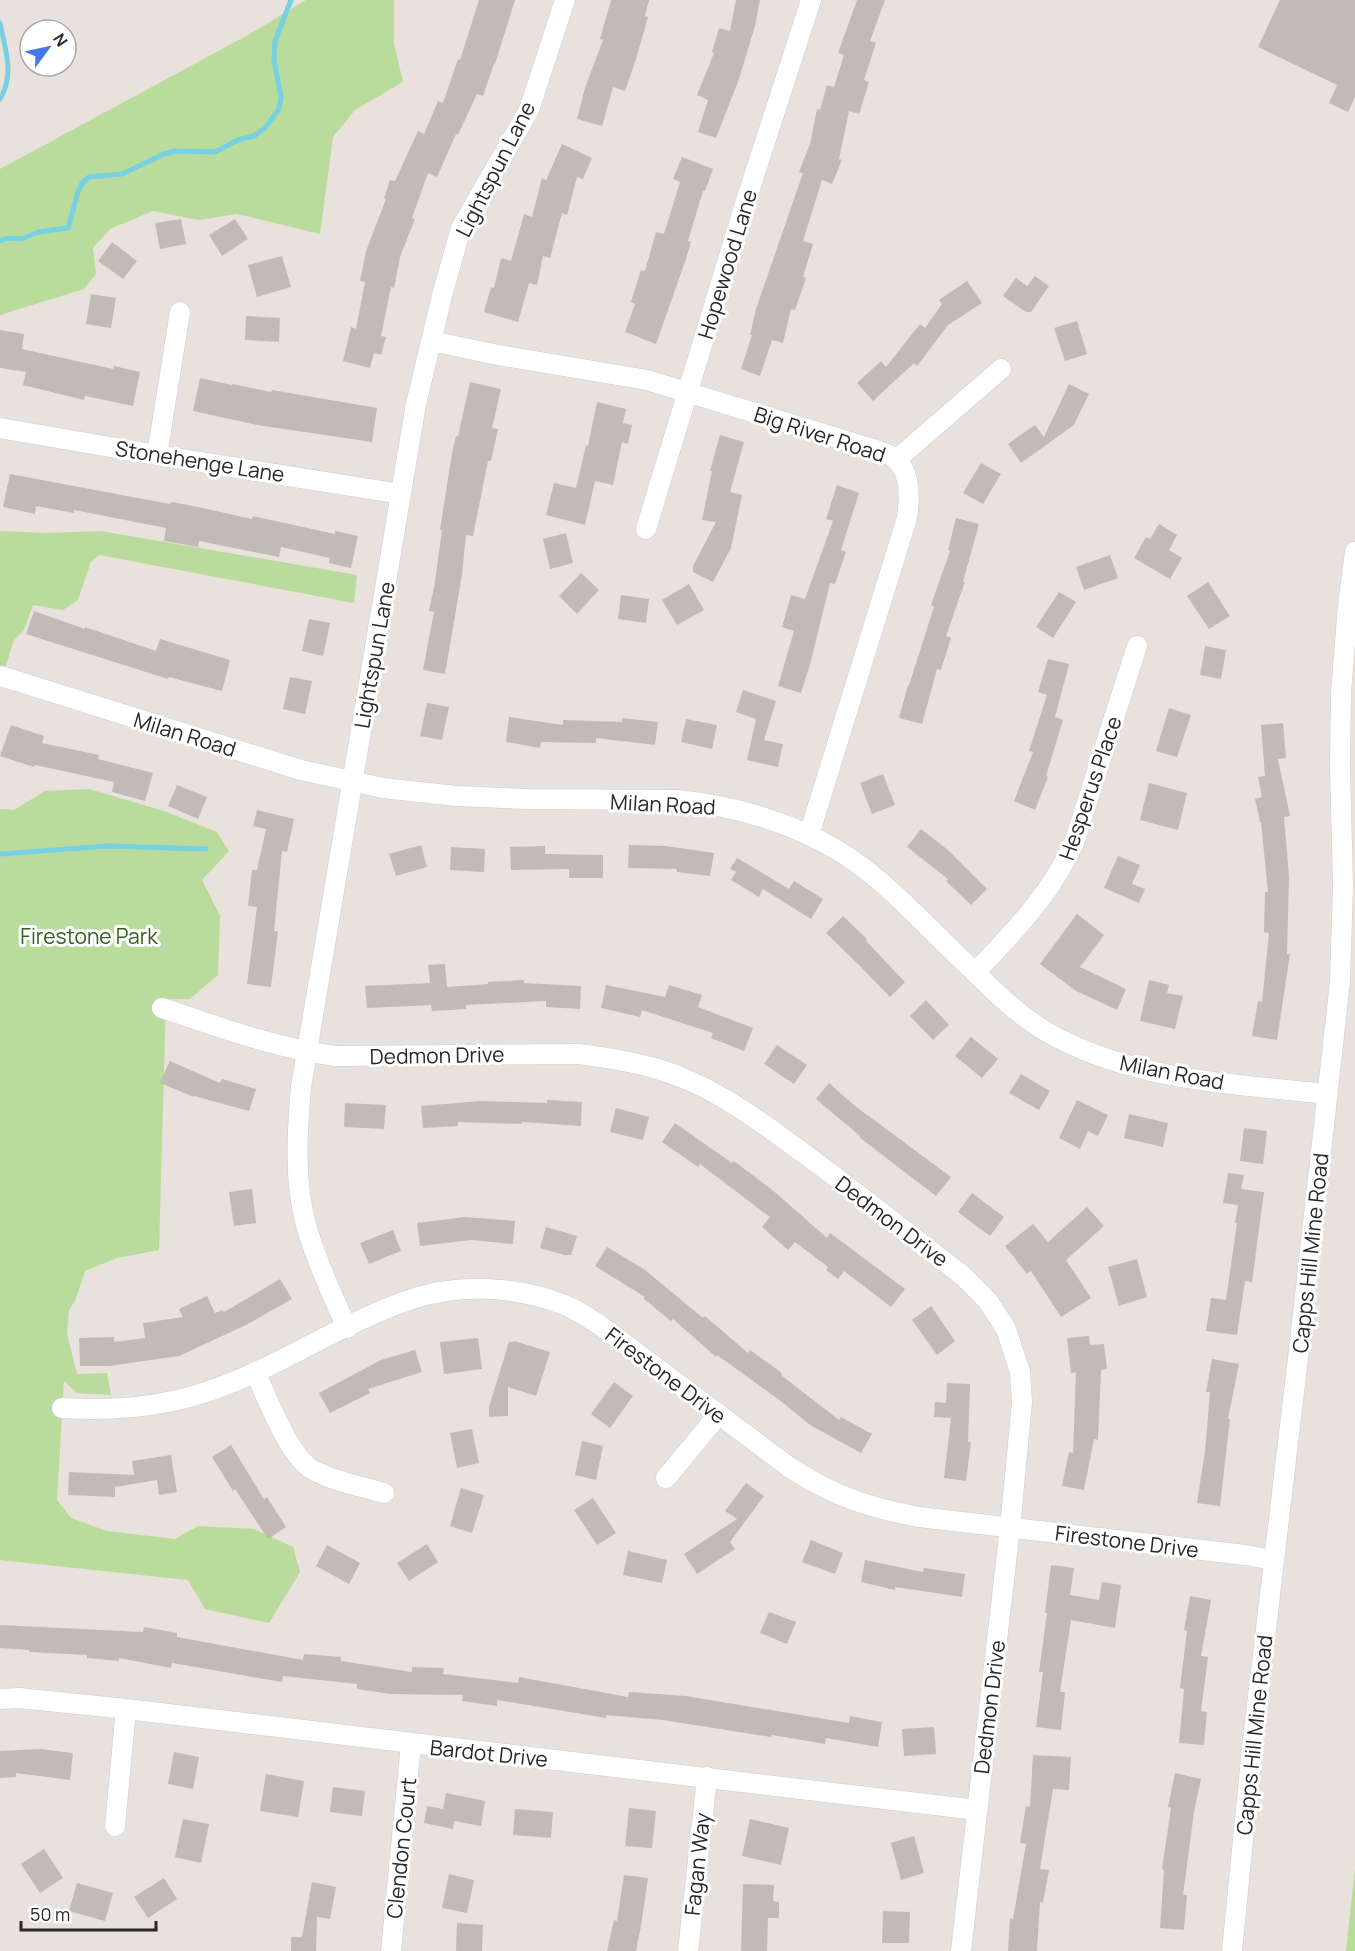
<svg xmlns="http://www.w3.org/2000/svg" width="1355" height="1951" viewBox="0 0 1355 1951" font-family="Manrope,sans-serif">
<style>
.green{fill:#b9db9c}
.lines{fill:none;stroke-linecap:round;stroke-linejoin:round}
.stream{stroke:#76d2e3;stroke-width:5}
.building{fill:#c1bbb7}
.minor-casing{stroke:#c9ced9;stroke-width:21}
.minor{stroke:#fff;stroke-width:20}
.labels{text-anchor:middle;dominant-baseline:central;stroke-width:6;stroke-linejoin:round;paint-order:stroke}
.street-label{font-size:21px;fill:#282828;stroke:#fff}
.park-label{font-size:21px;fill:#345d20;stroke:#fff}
</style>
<rect width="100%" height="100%" fill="#e9e1db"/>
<g class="green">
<polygon points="306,0 394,0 394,44 403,82 355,110 333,137 320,234 237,214 199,220 153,211 110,229 93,248 96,274 84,289 0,315 0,169 248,35"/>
<polygon points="0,531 47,533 101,531 357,575 354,603 99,555 91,562 78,600 63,610 33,605 24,630 14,640 0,685"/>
<polygon points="89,789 164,811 217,832 229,851 202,880 220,916 218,975 190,999 166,999 159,1250 117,1258 85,1271 75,1301 69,1310 67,1334 77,1374 107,1373 111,1395 77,1393 64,1381 57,1500 71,1518 107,1531 175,1539 198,1526 254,1529 293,1547 300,1572 269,1623 205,1609 188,1580 0,1560 0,809 14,810 45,791"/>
<polygon points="1355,1868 1355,1951 1346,1951"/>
</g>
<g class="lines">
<g class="stream">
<path d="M0,23c5,25 15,52 0,76"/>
<polyline points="0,241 7,238 22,239 38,232 68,228 78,192 82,183 89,177 122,174 164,154 175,151 215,152 238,140 254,136 265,128 279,109 281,97 274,60 275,41 291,0"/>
<polyline points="0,854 108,846 206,849"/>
</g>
</g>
<g class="building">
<polygon points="479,0 515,0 495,64 494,64 483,96 477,94 458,135 456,134 437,177 428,173 412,218 415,219 400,257 394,288 391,287 381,336 386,337 381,355 374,353 370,368 343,361 351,327 356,329 365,282 360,281 366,251 386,199 384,198 390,180 395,181 418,131 424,134 438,101 443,103 458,59 460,60"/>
<polygon points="611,0 649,0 645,16 648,17 636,59 625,91 613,87 602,126 577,119 585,88 603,40 600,39"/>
<polygon points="736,0 760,0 755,26 739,79 716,138 698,132 708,100 697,95 714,53 712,52 719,28 730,31"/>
<polygon points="857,0 885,0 870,41 876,43 864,80 869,82 859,114 849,111 839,159 842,160 832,184 822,180 803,241 813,244 803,277 806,278 795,310 791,309 783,343 772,340 760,376 741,369 752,335 750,335 756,309 803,173 799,172 810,144 817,109 820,110 827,85 834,87 844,55 838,53"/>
<polygon points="1280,0 1355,0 1355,97 1348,112 1329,103 1337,85 1258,47"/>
<polygon points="562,144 592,158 583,179 577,177 567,215 562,213 550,258 543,256 537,285 529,283 518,322 484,312 491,287 494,288 501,258 511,261 524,214 532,217 542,178 546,180"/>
<polygon points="682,157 713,169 705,191 703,191 688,241 691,242 686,259 656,344 625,332 635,304 631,302 641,270 645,271 656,232 664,234 680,182 673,179"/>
<polygon points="181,219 186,244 160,249 155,223"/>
<polygon points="235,219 248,239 222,256 209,235"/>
<polygon points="112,242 137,261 123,279 98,261"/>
<polygon points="282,256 291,287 257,297 248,265"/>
<polygon points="1035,276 1049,286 1031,312 1026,312 1003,296 1016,278 1027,286"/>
<polygon points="967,281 982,303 948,325 917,366 914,363 873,401 857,383 881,361 886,367 920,324 925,328 942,304 939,300"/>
<polygon points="91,294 116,298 111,328 86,324"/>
<polygon points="246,316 280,318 279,342 245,340"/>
<polygon points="1077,321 1087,354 1065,361 1054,328"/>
<polygon points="0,330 24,334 22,349 113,369 114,366 140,372 133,406 85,396 84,400 23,385 26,372 0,368"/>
<polygon points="200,378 232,385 232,384 271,392 272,390 377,408 372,442 257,425 193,411"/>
<polygon points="470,382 501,389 492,428 498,429 491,461 488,461 473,536 466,535 462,575 445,674 423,670 434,612 429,611 435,582 442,530 440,530 452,453 456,436 458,436"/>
<polygon points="1069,384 1089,394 1074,425 1021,463 1008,444 1035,425 1044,437"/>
<polygon points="597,402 626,409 623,423 632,425 628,444 622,442 613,485 595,481 585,525 546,515 554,483 576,488 586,445 588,446"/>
<polygon points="720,435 744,442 730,492 742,495 731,548 713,582 693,572 693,566 716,522 702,520 712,471 710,471"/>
<polygon points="981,463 1001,474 983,504 963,493"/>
<polygon points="10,474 170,504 171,502 189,505 252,519 253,516 335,534 335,531 358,536 351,568 329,563 330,558 281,547 279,557 199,541 198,547 164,541 166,528 74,510 74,513 36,506 35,514 3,507"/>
<polygon points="837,485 859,493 841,550 846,552 835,584 830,583 811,661 801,693 778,686 794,631 782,627 791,595 805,599 833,521 826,519"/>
<polygon points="956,518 979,524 963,582 965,582 946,636 951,638 941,670 937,669 922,724 899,718 908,685 909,685 934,607 931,605 950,551 948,550"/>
<polygon points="1159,524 1177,535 1169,550 1182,558 1170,579 1134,558 1146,537 1150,539"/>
<polygon points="566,533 573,563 550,569 543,539"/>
<polygon points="1110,555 1118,578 1084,590 1076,567"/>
<polygon points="581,573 599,590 577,614 559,596"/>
<polygon points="1208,582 1230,616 1209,629 1187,596"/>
<polygon points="689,584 704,610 677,625 662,600"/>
<polygon points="1059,592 1076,602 1053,638 1036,627"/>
<polygon points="621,595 649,599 646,623 618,619"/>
<polygon points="34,611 85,629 85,627 156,651 160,639 230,660 222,691 169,677 168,679 26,634"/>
<polygon points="309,619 330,623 323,656 302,651"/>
<polygon points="1205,646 1226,650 1221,679 1200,675"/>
<polygon points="1048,659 1069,664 1055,717 1063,720 1046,776 1048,777 1035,810 1014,801 1033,752 1029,751 1047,695 1038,692"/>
<polygon points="290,677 312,681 305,714 283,709"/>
<polygon points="743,690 776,701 764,740 783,744 778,767 747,760 756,719 736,712"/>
<polygon points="427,703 449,707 442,740 420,736"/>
<polygon points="1169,708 1191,715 1177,757 1156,751"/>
<polygon points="509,717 563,725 563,720 622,722 622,718 658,722 655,745 596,738 596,743 541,742 540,748 506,742"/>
<polygon points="686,719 717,725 712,749 681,742"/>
<polygon points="1283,723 1286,758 1278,759 1290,816 1284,817 1289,877 1287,954 1290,954 1277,1040 1252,1036 1258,1001 1262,1002 1269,933 1264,932 1265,892 1268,892 1261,822 1260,822 1255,799 1262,797 1258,777 1265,776 1261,725"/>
<polygon points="11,725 44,736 42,743 99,755 98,759 153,773 145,801 112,792 114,782 35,765 34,767 0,756"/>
<polygon points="883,774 895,805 872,814 860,783"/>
<polygon points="1149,783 1187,793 1178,830 1140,820"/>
<polygon points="177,785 207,797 198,819 168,806"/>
<polygon points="257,810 294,819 287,852 282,851 274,931 278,931 271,987 247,984 257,907 248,906 252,870 257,870 266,829 253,826"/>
<polygon points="921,829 948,850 987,889 971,905 946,881 948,879 907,847"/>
<polygon points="421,845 427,867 396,876 389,854"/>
<polygon points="629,845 666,846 714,853 710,876 677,872 677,869 628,868"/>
<polygon points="545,846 545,854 603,855 603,878 569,878 569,869 511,870 510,847"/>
<polygon points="451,847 485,849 484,872 450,870"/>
<polygon points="1118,856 1140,865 1132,884 1145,889 1139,903 1104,888"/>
<polygon points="737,858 789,889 794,881 823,899 811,919 763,889 759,897 731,880 736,872 730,869"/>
<polygon points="1077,914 1104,935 1080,967 1126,989 1117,1010 1076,991 1040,964"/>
<polygon points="843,916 867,939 866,941 905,982 890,997 859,965 826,933"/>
<polygon points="445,964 447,987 488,984 488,982 524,980 524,983 581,986 580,1009 546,1007 546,1001 466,1005 466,1009 432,1011 431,1005 367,1008 365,986 430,983 428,965"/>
<polygon points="1149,980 1169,985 1167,993 1183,996 1175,1029 1140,1021"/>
<polygon points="606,985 665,997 669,985 702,995 698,1007 753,1028 744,1051 711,1038 713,1033 642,1010 640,1017 601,1008"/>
<polygon points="926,1000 949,1025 933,1040 910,1016"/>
<polygon points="971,1037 998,1059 982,1078 955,1056"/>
<polygon points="777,1045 807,1065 794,1084 764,1064"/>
<polygon points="170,1061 220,1083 222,1079 256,1089 249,1111 194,1096 194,1097 160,1083"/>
<polygon points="1021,1074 1050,1091 1039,1110 1009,1093"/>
<polygon points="829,1083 855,1106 951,1177 936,1196 859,1137 860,1136 816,1099"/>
<polygon points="547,1100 582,1102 581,1126 522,1122 522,1124 458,1122 458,1126 423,1128 421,1106 480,1101 547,1103"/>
<polygon points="1077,1100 1108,1115 1098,1136 1088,1131 1080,1149 1059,1138"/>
<polygon points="345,1103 386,1105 384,1129 344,1127"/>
<polygon points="616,1108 649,1117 643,1140 610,1132"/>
<polygon points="1129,1114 1168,1123 1163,1147 1124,1138"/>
<polygon points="675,1123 732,1163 734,1161 776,1193 827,1238 830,1233 905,1289 891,1307 844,1271 838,1279 826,1270 828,1267 795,1242 788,1250 762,1227 770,1217 700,1164 698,1167 662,1142"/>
<polygon points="1244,1128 1267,1131 1263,1164 1240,1161"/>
<polygon points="1228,1173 1244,1175 1241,1189 1264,1192 1252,1282 1245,1281 1237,1335 1206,1331 1211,1298 1226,1300 1237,1223 1235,1223 1238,1205 1223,1203"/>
<polygon points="252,1189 256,1223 234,1226 229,1192"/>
<polygon points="972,1193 1004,1217 990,1236 958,1212"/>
<polygon points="1087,1207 1104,1226 1066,1260 1091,1298 1061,1317 1031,1271 1027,1274 1005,1246 1033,1224 1048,1242"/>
<polygon points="465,1217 515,1221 513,1244 472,1240 420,1246 417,1223"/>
<polygon points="546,1227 577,1236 571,1255 565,1255 540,1248"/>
<polygon points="393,1230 401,1251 369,1264 360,1243"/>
<polygon points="607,1247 645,1270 703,1318 705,1316 748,1353 750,1350 782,1373 781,1375 839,1420 841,1417 872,1434 861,1453 810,1425 782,1402 717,1355 716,1357 673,1319 671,1321 644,1299 645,1297 595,1266"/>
<polygon points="1137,1259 1147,1297 1119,1306 1108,1267"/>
<polygon points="280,1279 292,1299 248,1324 179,1356 109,1366 80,1366 79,1338 114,1337 114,1342 145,1338 143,1323 183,1317 179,1309 207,1296 215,1313 223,1310 224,1312"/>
<polygon points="931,1306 955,1341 937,1355 912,1320"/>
<polygon points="1089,1336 1090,1345 1104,1344 1107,1369 1101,1370 1098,1440 1094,1439 1084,1490 1062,1486 1069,1452 1073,1453 1076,1372 1071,1373 1067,1338"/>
<polygon points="478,1338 482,1369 444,1374 440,1342"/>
<polygon points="514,1341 550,1352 536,1396 508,1387 508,1416 489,1417 489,1407 509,1342 514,1342"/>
<polygon points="415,1350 422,1372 368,1389 370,1393 330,1413 319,1393 381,1360"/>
<polygon points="1212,1359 1239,1364 1228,1419 1230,1419 1220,1506 1197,1503 1205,1451 1210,1392 1206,1392"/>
<polygon points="614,1382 633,1396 610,1428 591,1414"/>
<polygon points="947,1383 970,1384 968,1442 971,1442 966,1481 944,1478 951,1418 934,1417 935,1402 946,1403"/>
<polygon points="472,1429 479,1463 457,1468 450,1433"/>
<polygon points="582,1441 603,1446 596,1480 575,1475"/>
<polygon points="231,1445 264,1499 267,1497 286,1527 268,1539 235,1489 233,1491 212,1457"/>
<polygon points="171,1455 177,1492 159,1495 157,1480 115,1487 115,1497 68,1495 69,1472 134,1475 132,1461"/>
<polygon points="746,1483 764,1496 730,1542 735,1549 697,1574 684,1554 737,1519 725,1511"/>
<polygon points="461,1488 484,1495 472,1533 450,1526"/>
<polygon points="593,1498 616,1533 597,1545 574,1510"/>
<polygon points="811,1540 843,1553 835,1574 802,1562"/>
<polygon points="427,1544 438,1562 409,1581 397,1563"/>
<polygon points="327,1545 360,1563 349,1584 316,1566"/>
<polygon points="628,1551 667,1560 662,1583 623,1575"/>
<polygon points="865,1560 923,1572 924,1568 965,1574 962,1597 895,1587 895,1590 861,1582"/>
<polygon points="1051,1565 1074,1568 1070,1595 1099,1600 1102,1582 1121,1585 1115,1628 1071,1620 1060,1692 1065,1692 1061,1730 1036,1727 1043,1672 1039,1672 1047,1613 1045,1613"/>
<polygon points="1190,1596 1211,1600 1201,1656 1208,1657 1201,1711 1207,1712 1204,1745 1179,1743 1184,1689 1180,1688 1187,1631 1184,1630"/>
<polygon points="769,1612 796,1622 787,1644 760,1633"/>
<polygon points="0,1625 143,1632 144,1627 177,1633 177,1637 303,1660 304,1654 341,1657 341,1661 412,1672 412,1667 444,1668 443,1674 518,1683 519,1677 628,1697 629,1692 686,1696 849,1723 850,1716 882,1722 878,1747 826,1738 825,1744 772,1735 771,1737 663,1720 606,1715 606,1718 497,1700 497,1706 462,1701 463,1695 390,1694 357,1689 357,1684 283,1676 282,1682 172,1663 171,1668 119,1658 119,1661 87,1658 87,1655 29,1652 29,1650 0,1648"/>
<polygon points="934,1727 936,1754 904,1756 902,1729"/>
<polygon points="41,1749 73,1753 70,1780 16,1773 16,1777 0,1778 0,1751"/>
<polygon points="174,1752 199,1757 193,1789 168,1784"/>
<polygon points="1033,1755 1071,1757 1069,1790 1053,1789 1040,1869 1049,1870 1043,1903 1040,1902 1037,1951 1008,1951 1010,1918 1013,1919 1026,1844 1020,1843 1026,1806 1030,1807"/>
<polygon points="1175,1773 1201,1779 1194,1812 1183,1895 1187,1895 1184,1930 1160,1928 1164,1870 1162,1869 1171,1808 1168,1807"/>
<polygon points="266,1774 304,1781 298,1817 260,1811"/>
<polygon points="333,1787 365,1791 362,1816 330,1812"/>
<polygon points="446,1793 485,1801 481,1826 454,1821 453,1829 424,1823 427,1806 443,1809"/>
<polygon points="629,1808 656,1811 652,1848 625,1846"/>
<polygon points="515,1809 553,1812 551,1838 513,1835"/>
<polygon points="183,1819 209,1824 201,1863 175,1857"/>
<polygon points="750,1819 789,1828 781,1865 742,1856"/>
<polygon points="914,1836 924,1873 901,1880 891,1843"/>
<polygon points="44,1849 63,1878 40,1893 21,1864"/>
<polygon points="449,1874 474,1880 467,1913 442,1908"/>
<polygon points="624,1875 648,1878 641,1926 636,1951 607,1951 614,1920 617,1921"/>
<polygon points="164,1878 177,1899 148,1918 134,1897"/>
<polygon points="312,1882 336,1887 330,1919 317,1917 316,1951 291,1951 291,1937 302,1937"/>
<polygon points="77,1883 113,1893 105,1921 69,1911"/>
<polygon points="743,1884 774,1885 773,1901 779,1902 779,1918 768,1918 767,1951 741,1951"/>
<polygon points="883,1911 910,1912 909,1943 882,1943"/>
<polygon points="457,1923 483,1925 482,1951 456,1951"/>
</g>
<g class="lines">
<defs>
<g id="minor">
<path d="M431,341l67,14 149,25 226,69c6,2 13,4 18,7 20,12 19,42 16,62l-98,317"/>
<polyline points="0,428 157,455 401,494"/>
<polyline points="157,455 180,312"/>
<polyline points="896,460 1001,369"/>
<polyline points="646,529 744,207 811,0"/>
<path d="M1,676l300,94 82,18 73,8 72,3 150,1c56,6 112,22 159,50 47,28 84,71 123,108 29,28 58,59 94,78 84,45 181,48 273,58"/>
<path d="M975,973c40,-43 74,-76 99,-130l63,-197"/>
<path d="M162,1008c57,19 113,40 173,48l244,-2c38,5 76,11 111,27 41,18 76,45 112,71 54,40 107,82 160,123l26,26 18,28 14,43 2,30 -12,126 -49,423"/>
<path d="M347,1328c-15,-34 -31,-68 -41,-103 -12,-45 -9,-92 -5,-138l115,-683 27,-112 18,-64 68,-118 36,-110"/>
<path d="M255,1372c12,25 34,85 58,98 22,12 48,16 71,23"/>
<path d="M62,1408c49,3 96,0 144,-16 70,-23 133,-68 203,-92 48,-17 106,-14 153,4 14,5 27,14 39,22l188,141c45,29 77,40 130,50l326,38 28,5"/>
<polyline points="666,1478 719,1414"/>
<polyline points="0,1699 19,1698 126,1709 977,1810"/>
<polyline points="115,1826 126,1709"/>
<polyline points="391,1951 411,1744"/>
<polyline points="688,1951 707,1777"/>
<polyline points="1232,1951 1253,1739 1300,1341 1340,982 1343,886 1340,766 1341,693 1348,605 1355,552"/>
</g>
</defs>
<use href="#minor" class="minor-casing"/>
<use href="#minor" class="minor"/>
</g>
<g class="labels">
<g class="street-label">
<text transform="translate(495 169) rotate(-63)">Lightspun Lane</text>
<text transform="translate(727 264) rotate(-73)">Hopewood Lane</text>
<text transform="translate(820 434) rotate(18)">Big River Road</text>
<text transform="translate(200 461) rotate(9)">Stonehenge Lane</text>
<text transform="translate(374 655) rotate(-80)">Lightspun Lane</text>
<text transform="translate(185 734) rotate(17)">Milan Road</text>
<text transform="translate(1090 788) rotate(-71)">Hesperus Place</text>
<text transform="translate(663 804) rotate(3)">Milan Road</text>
<text transform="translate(437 1055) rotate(-1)">Dedmon Drive</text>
<text transform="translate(1172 1072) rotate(11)">Milan Road</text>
<text transform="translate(892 1221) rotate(37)">Dedmon Drive</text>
<text transform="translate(1310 1253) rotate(-84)">Capps Hill Mine Road</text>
<text transform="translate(666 1375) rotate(37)">Firestone Drive</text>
<text transform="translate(1127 1541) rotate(7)">Firestone Drive</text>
<text transform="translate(989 1707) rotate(-83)">Dedmon Drive</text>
<text transform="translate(1254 1735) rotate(-84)">Capps Hill Mine Road</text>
<text transform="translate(489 1753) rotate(6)">Bardot Drive</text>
<text transform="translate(401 1848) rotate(-84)">Clendon Court</text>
<text transform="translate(697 1864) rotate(-84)">Fagan Way</text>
</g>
<g class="park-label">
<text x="89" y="936">Firestone Park</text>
</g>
</g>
<g transform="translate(48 48) rotate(57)"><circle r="28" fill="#ffffff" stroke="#a9a9a9" stroke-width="1.5"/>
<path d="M0-4.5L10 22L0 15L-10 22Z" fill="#4879e9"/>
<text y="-9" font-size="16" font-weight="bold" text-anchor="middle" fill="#282828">N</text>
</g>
<path d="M21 1921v9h135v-9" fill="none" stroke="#282828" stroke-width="3"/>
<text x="30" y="1921" font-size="18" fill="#282828" stroke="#ffffff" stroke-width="4.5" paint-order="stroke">50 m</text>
</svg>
